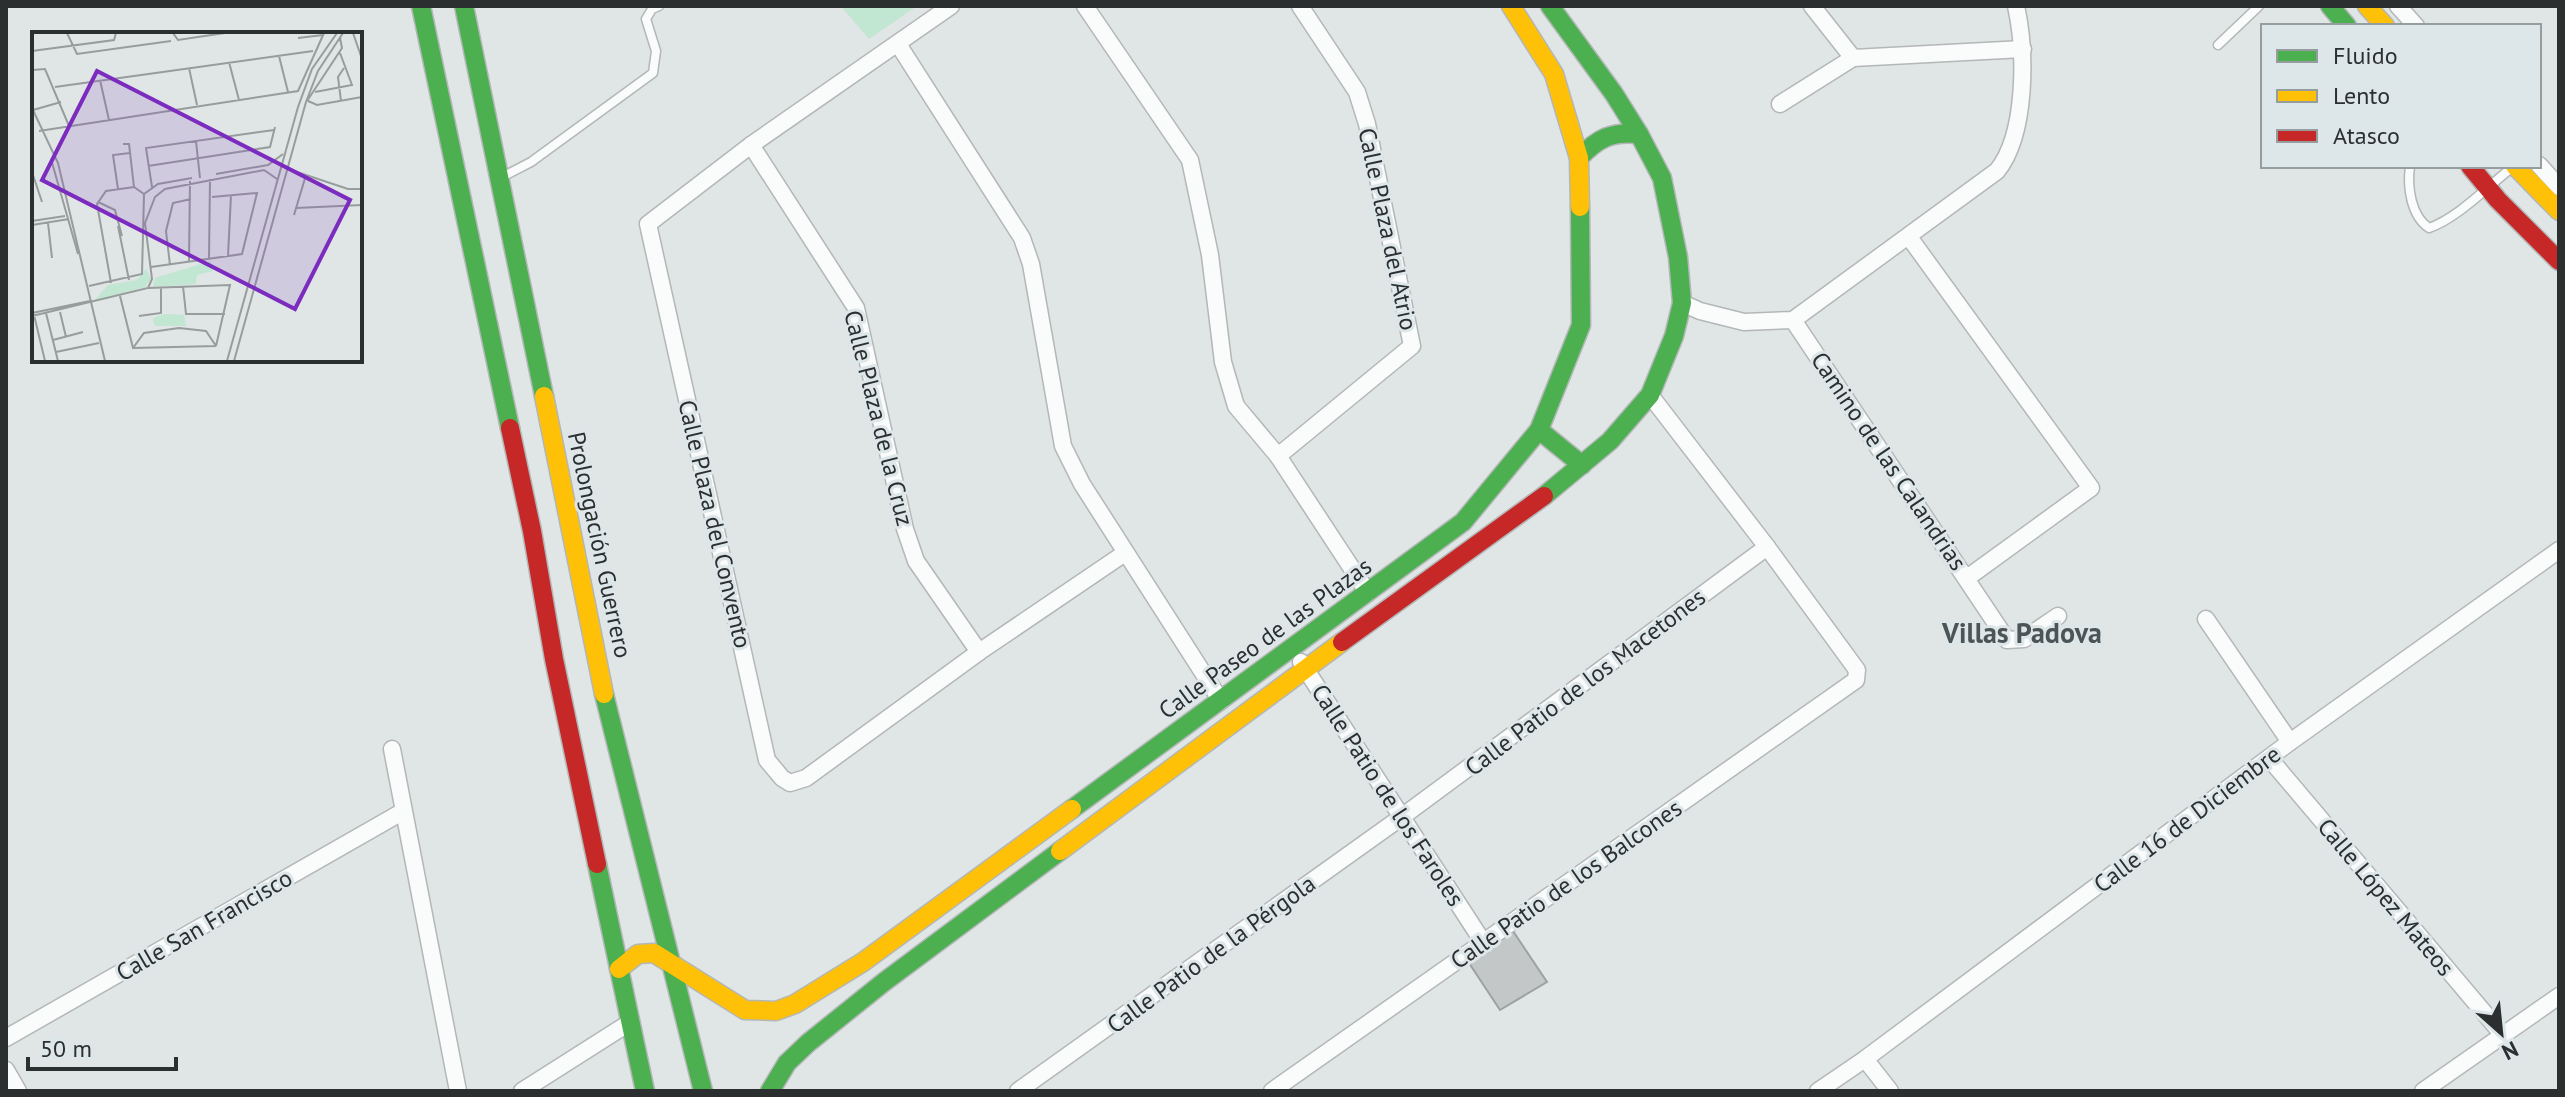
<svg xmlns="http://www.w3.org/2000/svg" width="2565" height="1097" viewBox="0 0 2565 1097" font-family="'PT Sans',sans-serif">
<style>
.green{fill:#c1e6d2}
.building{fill:#c3c7c8;stroke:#9ea1a2;stroke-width:2}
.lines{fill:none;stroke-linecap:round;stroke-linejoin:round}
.lane-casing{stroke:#b3b7b7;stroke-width:11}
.street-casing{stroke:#b3b7b7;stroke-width:19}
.fast-casing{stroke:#b3b7b7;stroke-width:21}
.slow-casing{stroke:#b3b7b7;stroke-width:21}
.jam-casing{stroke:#b3b7b7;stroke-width:21}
.lane{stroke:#fafbfb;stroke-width:8}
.street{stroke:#fafbfb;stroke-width:16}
.fast{stroke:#4caf50;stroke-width:18}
.slow{stroke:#ffc107;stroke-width:18}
.jam{stroke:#c62828;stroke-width:18}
.labels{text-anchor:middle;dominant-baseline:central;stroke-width:6;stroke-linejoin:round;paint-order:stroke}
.street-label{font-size:24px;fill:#2b2f30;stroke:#dde6e8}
.quarter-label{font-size:28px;font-weight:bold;fill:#4c5456;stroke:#dde6e8}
.inset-road{fill:none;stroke:#989c9d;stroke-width:2}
.view{fill:#7b2cbf;fill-opacity:0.15;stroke:#7b2cbf;stroke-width:4}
.inset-edge{fill:none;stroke:#2b2f30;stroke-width:4}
</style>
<rect width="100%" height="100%" fill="#e0e5e5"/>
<polygon class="green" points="841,6 917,6 869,39"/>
<polygon class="building" points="1513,931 1547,982 1500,1010 1469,963"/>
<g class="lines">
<defs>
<g id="lane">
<polyline points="2218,45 2259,6"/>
<path d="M2410,166c-3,21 1,50 19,62 29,-10 60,-43 85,-62"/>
<polyline points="504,176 531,162 653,73 656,51 646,19 652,9 659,6"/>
</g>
<g id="street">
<polyline points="951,6 751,145 648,224 767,760 782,778 790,783 806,778 979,652 1125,553"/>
<polyline points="1085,6 1190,160 1210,255 1223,362 1236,406 1278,456 1368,593"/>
<polyline points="1812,6 1853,58 2023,49"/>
<polyline points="2398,6 2416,26"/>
<polyline points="898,44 1022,238 1031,264 1063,446 1082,484 1221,701"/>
<polyline points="1780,104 1853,58"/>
<polyline points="751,145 856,308 905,529 916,561 979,652"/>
<polyline points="2539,165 2559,187"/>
<polyline points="1909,237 2091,488 1967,578"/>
<path d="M1682,303l18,8 44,11 49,-2 204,-149c30,-37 29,-120 19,-165"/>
<polyline points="1793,320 2007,640 2024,639 2058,616"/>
<polyline points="1278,456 1412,346 1367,124 1357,92 1300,6"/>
<polyline points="2206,619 2290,742"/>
<polyline points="1301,662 1483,942"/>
<polyline points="392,749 458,1091"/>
<polyline points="2269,758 2503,1035"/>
<polyline points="6,1038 402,812"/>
<polyline points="1865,1059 1890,1091"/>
<polyline points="6,1070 18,1091"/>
<polyline points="522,1091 629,1023"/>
<polyline points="1018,1091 1403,816 1767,547"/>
<polyline points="1272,1091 1856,680 1857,670 1767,547 1650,395"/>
<polyline points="1818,1091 1865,1059 2290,742 2559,550"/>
<polyline points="2423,1091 2559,996"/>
</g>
<g id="fast">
<polyline points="421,6 510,428"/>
<polyline points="464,6 544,396"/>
<polyline points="2330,6 2347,26"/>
<path d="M1579,158c19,-20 33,-27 60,-24"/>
<polyline points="1539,430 1582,465"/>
<polyline points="1544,496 1610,441 1650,395 1674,336 1682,303 1678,257 1662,178 1639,134 1614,94 1550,6"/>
<polyline points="604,694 703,1091"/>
<polyline points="1072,809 1463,522 1539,430 1581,325 1580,207"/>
<polyline points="597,864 645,1091"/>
<polyline points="770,1091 787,1063 808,1043 884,982 1060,851"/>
</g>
<g id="slow">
<polyline points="1511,6 1554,74 1579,158 1580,207"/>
<polyline points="2367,6 2385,26"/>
<polyline points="2515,166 2559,211"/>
<polyline points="544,396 604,694"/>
<polyline points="1060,851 1342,642"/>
<polyline points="619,969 638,954 654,953 745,1010 776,1011 795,1004 863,962 1072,809"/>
</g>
<g id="jam">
<polyline points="2470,166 2498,200 2559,261"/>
<polyline points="510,428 532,531 554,659 597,864"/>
<polyline points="1342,642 1544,496"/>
</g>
</defs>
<use href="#lane" class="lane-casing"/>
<use href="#street" class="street-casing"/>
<use href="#fast" class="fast-casing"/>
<use href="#slow" class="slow-casing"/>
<use href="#jam" class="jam-casing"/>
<use href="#lane" class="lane"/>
<use href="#street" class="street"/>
<use href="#fast" class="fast"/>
<use href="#slow" class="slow"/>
<use href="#jam" class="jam"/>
</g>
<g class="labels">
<g class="street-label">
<text transform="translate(1388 229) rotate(78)">Calle Plaza del Atrio</text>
<text transform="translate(879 418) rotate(76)">Calle Plaza de la Cruz</text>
<text transform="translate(1889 461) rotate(56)">Camino de las Calandrias</text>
<text transform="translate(715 524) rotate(77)">Calle Plaza del Convento</text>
<text transform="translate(600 545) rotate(78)">Prolongación Guerrero</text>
<text transform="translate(1265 638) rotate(-36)">Calle Paseo de las Plazas</text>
<text transform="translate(1585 682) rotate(-37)">Calle Patio de los Macetones</text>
<text transform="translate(1388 795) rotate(57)">Calle Patio de los Faroles</text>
<text transform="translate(2187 819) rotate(-37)">Calle 16 de Diciembre</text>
<text transform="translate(1566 884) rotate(-35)">Calle Patio de los Balcones</text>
<text transform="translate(2386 897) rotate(50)">Calle López Mateos</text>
<text transform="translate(204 925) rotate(-30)">Calle San Francisco</text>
<text transform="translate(1211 954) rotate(-36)">Calle Patio de la Pérgola</text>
</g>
<g class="quarter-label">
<text x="2022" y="632">Villas Padova</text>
</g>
</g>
<g transform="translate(32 32)">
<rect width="330" height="330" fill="#e0e5e5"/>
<path d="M179,229l2,10 -16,4 -1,9 -43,3 2,-9zM114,237l5,10 -6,8 -51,14 14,-16 29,-5zM133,282l19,1 2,11h-31l-2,-8z" fill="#c1e6d2"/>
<path class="inset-road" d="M35,1l10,21 94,-13M141,1l5,7 47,-7M321,1l9,26M266,6l25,-3M0,19l82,-11 2,-7M247,24l9,36M197,30l10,38M157,36l8,37M0,38l13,-1 24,57M68,48l9,40M23,55l258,-36M283,60l37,-7 -12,-32M275,69l35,-53 -2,-10M276,69l9,4 45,-8M309,69l-3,-24 6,-9M0,76l26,55 47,198M1,78l28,-8M7,99l259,-40 26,-58M164,109l4,37M91,112h6l5,43M19,127l27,95M116,134l122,-19 5,-20M256,137l60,20h14M0,140l10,30M184,142l52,-9 15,-11M120,155l-6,-39 128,-18M86,157l-5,-34 17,-2M66,170l17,8 7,26M264,176l66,-3M262,183l12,-40M0,189l33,-5M16,191l4,35M0,193l37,-6M86,194l11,54M196,224l3,-61M177,227l1,-80M157,229l1,-80M138,233l-4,-34 7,-28 18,-4M119,235l91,-13 15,-61 -45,4M79,251l-14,-79 9,-13 28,-4 10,7M57,254l53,-12 2,-80 14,-10 34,-6M151,254l3,28h39M116,256l82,-3 -14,61M88,264l13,52 83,-2M28,280l6,25M0,281l58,-12M14,281l12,48M2,283l11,46M0,284l116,-28 4,-9 -7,-56 10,-26 10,-8 99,-19 13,9M107,284l22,-3v-26M21,308l30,-8M101,316l11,-15 35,-5 27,3 10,15M24,320l43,-9M195,329l71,-254 14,-38 25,-36M202,329l72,-259 12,-31 25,-38"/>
<path class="view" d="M65,39l253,129 -55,109 -253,-129z"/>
<rect width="330" height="330" class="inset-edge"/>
</g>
<rect width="2565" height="1097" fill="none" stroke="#2b2f30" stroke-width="16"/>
<rect x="2261" y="24" width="280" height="144" fill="#dde6e8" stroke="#969d9e" stroke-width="2"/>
<rect x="2277" y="50" width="40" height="12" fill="#4caf50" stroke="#969d9e" stroke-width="2"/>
<text x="2333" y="64" font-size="24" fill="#2b2f30">Fluido</text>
<rect x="2277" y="90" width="40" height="12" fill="#ffc107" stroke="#969d9e" stroke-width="2"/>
<text x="2333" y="104" font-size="24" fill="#2b2f30">Lento</text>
<rect x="2277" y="130" width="40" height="12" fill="#c62828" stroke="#969d9e" stroke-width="2"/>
<text x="2333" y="144" font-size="24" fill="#2b2f30">Atasco</text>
<g transform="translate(2501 1033) rotate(153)" stroke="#dde6e8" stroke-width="6" paint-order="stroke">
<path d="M0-6L14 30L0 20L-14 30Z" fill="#2b2f30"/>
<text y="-12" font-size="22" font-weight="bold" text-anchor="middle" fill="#2b2f30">N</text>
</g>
<path d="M28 1057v12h148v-12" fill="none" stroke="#2b2f30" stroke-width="4"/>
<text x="40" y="1057" font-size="24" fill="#2b2f30" stroke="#dde6e8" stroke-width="6" paint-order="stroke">50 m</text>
</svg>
